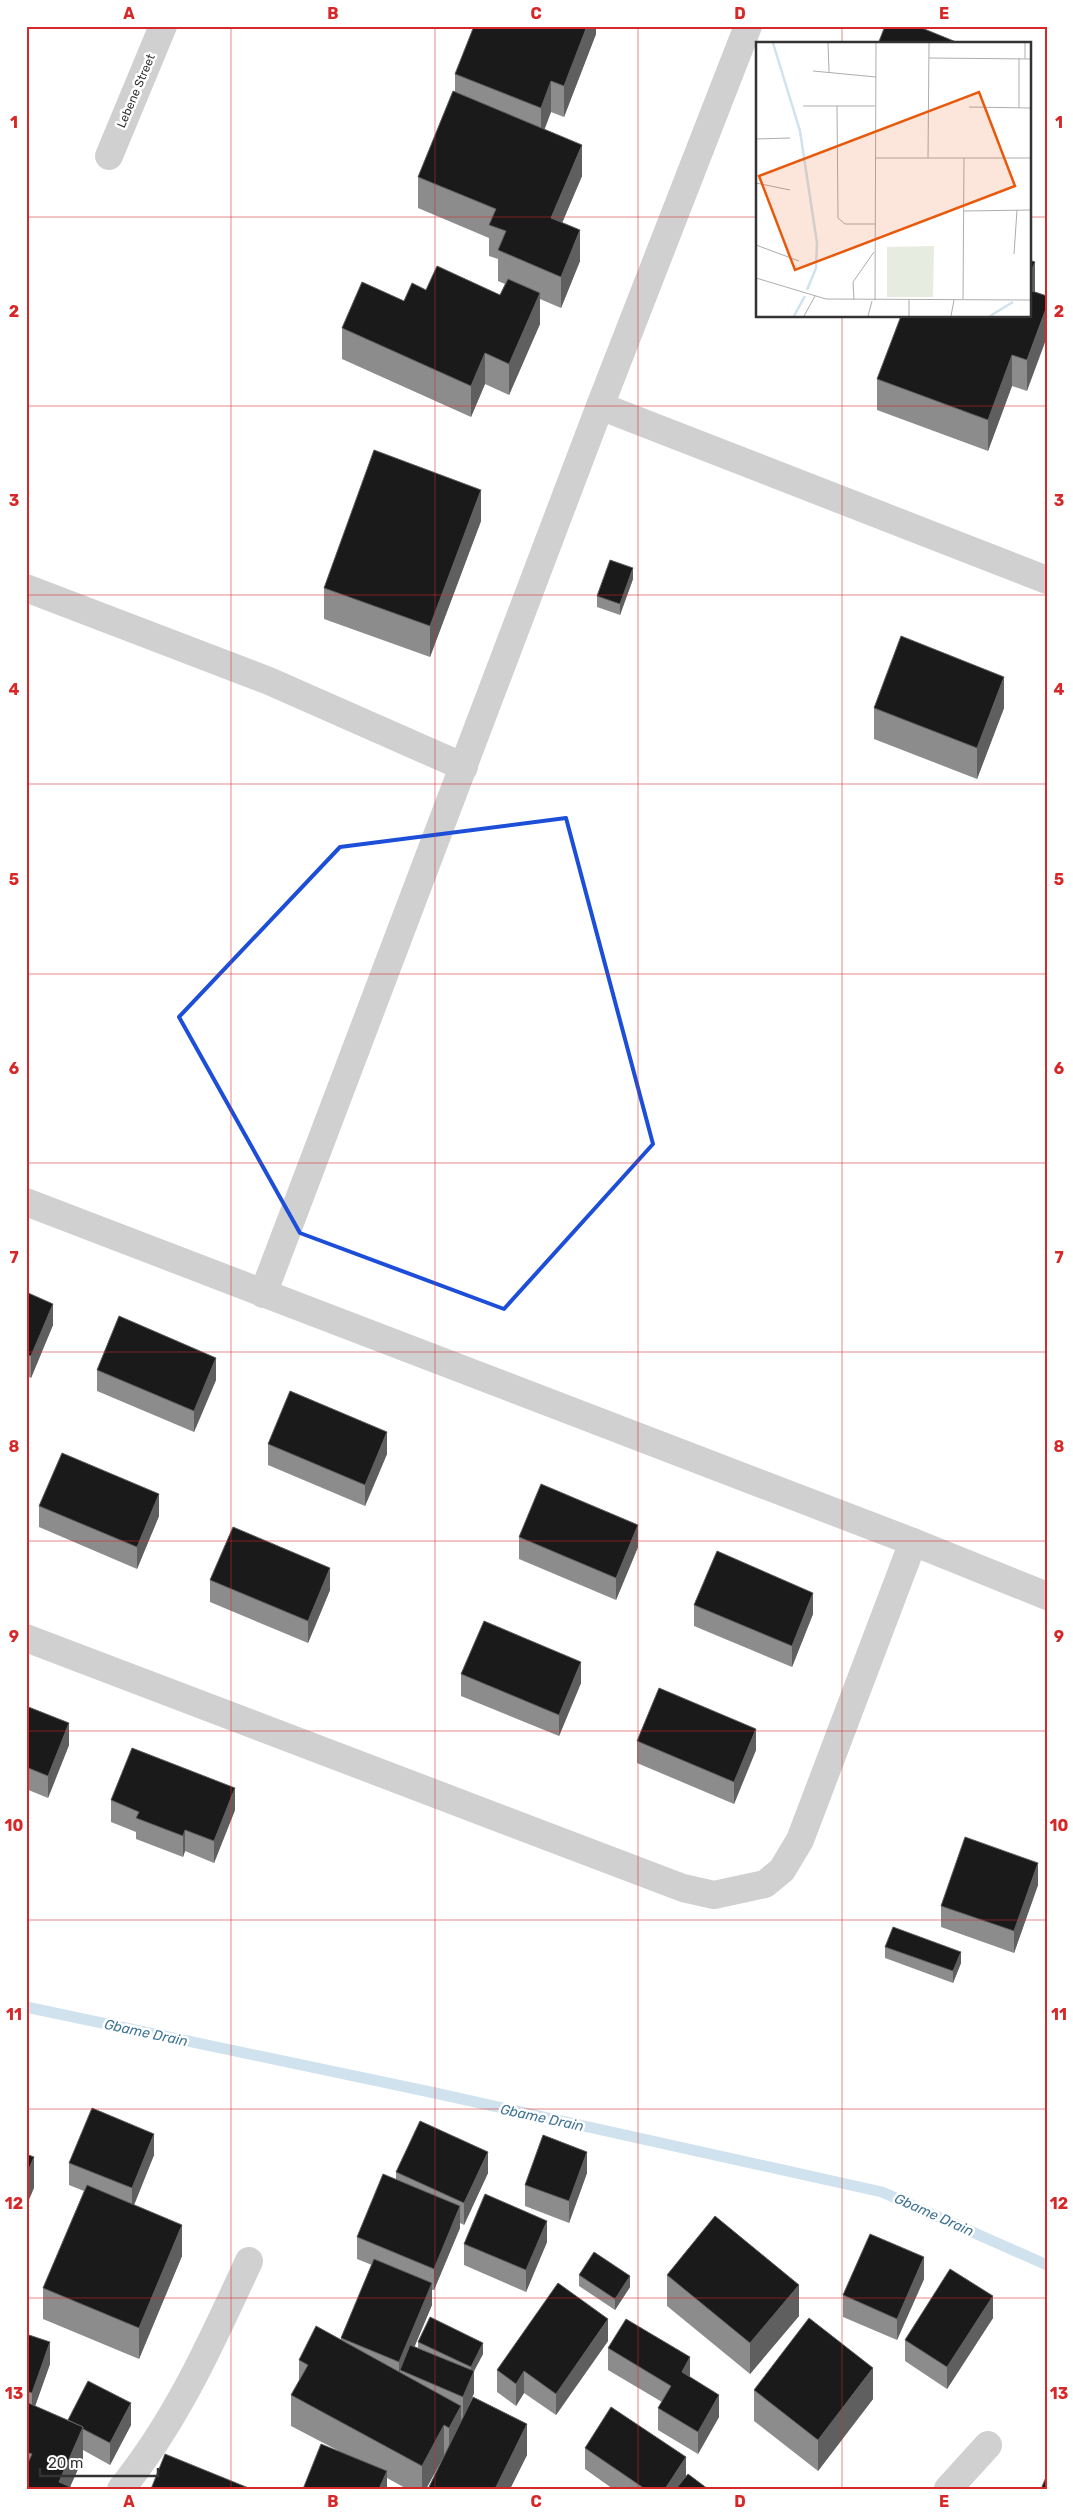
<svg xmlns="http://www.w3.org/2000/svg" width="1073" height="2515" viewBox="0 0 1073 2515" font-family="Rubik,sans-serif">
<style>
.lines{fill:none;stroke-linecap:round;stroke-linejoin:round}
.stream{stroke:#cfe2ee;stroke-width:11}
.street{stroke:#d0d0d0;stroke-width:28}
.wall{fill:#8c8c8c}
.shaded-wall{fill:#5f5f5f}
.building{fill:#1a1a1a;stroke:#5f5f5f}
.marked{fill:none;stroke:#1d4ed8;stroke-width:4;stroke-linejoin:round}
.grid{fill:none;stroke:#d62828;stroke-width:1;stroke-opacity:0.55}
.labels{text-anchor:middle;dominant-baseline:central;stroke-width:5;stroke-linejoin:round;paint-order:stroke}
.street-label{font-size:12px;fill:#333;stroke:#fff}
.water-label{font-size:14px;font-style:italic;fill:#3f7597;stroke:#fff}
.inset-river{fill:none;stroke:#cfe2ee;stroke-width:2.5}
.inset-road{fill:none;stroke:#adadad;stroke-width:1}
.view{fill:#e8590c;fill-opacity:0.15;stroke:#e8590c;stroke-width:2.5}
.inset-edge{fill:none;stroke:#333;stroke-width:2.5}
.neatline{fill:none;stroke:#d62828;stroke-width:2}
.grid-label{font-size:16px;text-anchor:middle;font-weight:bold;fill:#d62828}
</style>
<rect width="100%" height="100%" fill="#fff"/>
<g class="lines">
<polyline class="stream" points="26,2007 435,2093 882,2192 1047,2265"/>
<g class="street">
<polyline points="109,156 163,26"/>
<polyline points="600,406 1047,580"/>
<polyline points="26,588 269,681 464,767"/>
<polyline points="26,1202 913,1542 1047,1596"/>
<polyline points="263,1294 600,406 748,26"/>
<polyline points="26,1638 683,1888 714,1895 765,1884 782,1870 800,1840 913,1542"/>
<path d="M121,2489c56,-69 91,-148 128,-228"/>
<polyline points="948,2489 988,2445"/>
</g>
</g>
<g class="wall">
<polygon points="596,26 596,34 564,117 551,112 544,129 582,176 562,223 580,261 561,308 540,299 540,324 509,395 485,384 471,417 342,359 342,328 404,301 426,290 500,295 505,284 498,281 498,259 489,256 489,238 418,208 418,177 455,92 455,74"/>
<polygon points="1029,316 1027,391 1012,386 988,451 877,410 877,379"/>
<polygon points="481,521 430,657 324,619 324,588"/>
<polygon points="633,579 620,615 597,607 597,596"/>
<polygon points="874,708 1004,708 977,779 874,739"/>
<polygon points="26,1292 53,1325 31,1378 26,1376"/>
<polygon points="97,1370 216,1380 194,1432 97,1391"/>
<polygon points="268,1444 387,1454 365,1506 268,1465"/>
<polygon points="39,1506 159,1516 137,1569 39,1527"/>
<polygon points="519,1537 638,1547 616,1600 519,1559"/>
<polygon points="210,1580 330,1590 308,1643 210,1602"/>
<polygon points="694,1605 813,1614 792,1667 694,1626"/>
<polygon points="461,1674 581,1683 559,1736 461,1696"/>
<polygon points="26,1706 69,1745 48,1798 26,1789"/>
<polygon points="637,1741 756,1750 734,1804 637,1763"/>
<polygon points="111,1800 235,1810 214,1863 185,1851 183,1857 136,1839 136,1832 111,1822"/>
<polygon points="1038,1885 1014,1953 941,1927 941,1906"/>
<polygon points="885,1947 961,1963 953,1983 885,1958"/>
<polygon points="154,2155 134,2205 182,2256 139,2359 43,2319 43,2288 84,2191 69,2185 69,2163"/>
<polygon points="396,2172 488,2173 464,2225 460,2223 460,2228 434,2290 432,2290 432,2305 414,2346 418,2348 418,2342 483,2354 474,2371 474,2393 466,2412 527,2455 510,2489 428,2489 444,2456 426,2489 407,2489 387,2478 387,2489 337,2450 291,2426 291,2395 299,2382 299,2360 341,2340 341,2338 372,2265 357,2259 357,2237 396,2180"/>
<polygon points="587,2173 569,2223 525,2206 525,2185"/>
<polygon points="547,2242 526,2292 464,2265 464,2244"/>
<polygon points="579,2275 630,2287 615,2310 579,2286"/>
<polygon points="667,2275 799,2316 750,2374 667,2306"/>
<polygon points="924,2279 897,2340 843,2317 843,2295"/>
<polygon points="993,2318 947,2389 905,2361 905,2340"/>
<polygon points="26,2334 50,2364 35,2406 68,2420 131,2425 110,2465 83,2450 83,2458 70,2487 26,2489"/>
<polygon points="608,2341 556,2415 524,2393 516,2406 497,2392 497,2370"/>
<polygon points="608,2348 690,2377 719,2417 698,2454 658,2430 658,2408 662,2402 608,2370"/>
<polygon points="754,2390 873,2399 818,2471 754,2421"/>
<polygon points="585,2448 686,2476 708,2489 613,2489 585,2469"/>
</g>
<g class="shaded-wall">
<polygon points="587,26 596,26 596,34 564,117 564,86"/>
<polygon points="551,81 551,112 541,139 541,108"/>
<polygon points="582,145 582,176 551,249 551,218"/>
<polygon points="580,230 580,261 561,308 561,277"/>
<polygon points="1035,262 1035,293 1029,307 1029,276"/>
<polygon points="540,293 540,324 509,395 509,364"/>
<polygon points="1047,306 1047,337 1027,391 1027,360"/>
<polygon points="485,353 485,384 471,417 471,386"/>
<polygon points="1012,355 1012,386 988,451 988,420"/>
<polygon points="481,490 481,521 430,657 430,626"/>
<polygon points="633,568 633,579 620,615 620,604"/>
<polygon points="1004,677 1004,708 977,779 977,748"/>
<polygon points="53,1304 53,1325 31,1378 31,1356"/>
<polygon points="216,1358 216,1380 194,1432 194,1411"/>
<polygon points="387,1432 387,1454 365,1506 365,1485"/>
<polygon points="159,1494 159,1516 137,1569 137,1547"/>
<polygon points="638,1525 638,1547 616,1600 616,1578"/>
<polygon points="330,1568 330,1590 308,1643 308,1621"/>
<polygon points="813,1593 813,1614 792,1667 792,1646"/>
<polygon points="581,1662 581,1683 559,1736 559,1715"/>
<polygon points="69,1723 69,1745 48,1798 48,1776"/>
<polygon points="756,1729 756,1750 734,1804 734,1782"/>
<polygon points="235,1788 235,1810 214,1863 214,1841"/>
<polygon points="185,1830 185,1851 183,1857 183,1836"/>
<polygon points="1038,1863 1038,1885 1014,1953 1014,1931"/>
<polygon points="961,1952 961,1963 953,1983 953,1971"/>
<polygon points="154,2134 154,2155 132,2210 132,2188"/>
<polygon points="488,2152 488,2173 464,2225 464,2203"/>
<polygon points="587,2152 587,2173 569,2223 569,2201"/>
<polygon points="34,2157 34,2188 26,2207 26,2176"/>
<polygon points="460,2206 460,2228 434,2290 434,2269"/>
<polygon points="547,2221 547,2242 526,2292 526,2270"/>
<polygon points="182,2225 182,2256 139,2359 139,2328"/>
<polygon points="924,2257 924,2279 897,2340 897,2319"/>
<polygon points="630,2276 630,2287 615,2310 615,2299"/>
<polygon points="432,2283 432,2305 404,2372 400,2370 400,2381 399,2383 399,2362"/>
<polygon points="799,2285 799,2316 750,2374 750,2343"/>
<polygon points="993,2296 993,2318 947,2389 947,2367"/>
<polygon points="608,2319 608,2341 556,2415 556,2394"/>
<polygon points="50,2342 50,2364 32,2415 32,2393"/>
<polygon points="483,2343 483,2354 474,2371 474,2393 463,2419 463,2397 471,2378 471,2367"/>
<polygon points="690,2357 690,2379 682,2372"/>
<polygon points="873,2368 873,2399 818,2471 818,2440"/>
<polygon points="524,2371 524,2393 516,2406 516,2384"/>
<polygon points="719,2395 719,2417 698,2454 698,2432"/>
<polygon points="131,2403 131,2425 110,2465 110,2443"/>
<polygon points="461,2406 461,2437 449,2458 449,2428"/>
<polygon points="527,2424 527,2455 510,2489 495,2489"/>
<polygon points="444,2425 444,2456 426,2489 422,2489 422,2466"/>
<polygon points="83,2427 83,2458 69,2489 59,2482"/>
<polygon points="686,2457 686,2479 679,2489 665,2489"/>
<polygon points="387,2471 387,2489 379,2489"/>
</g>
<g class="building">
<polygon points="474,26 587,26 564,86 551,81 541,108 455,74"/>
<polygon points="885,26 917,26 961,44 878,44"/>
<polygon points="453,91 582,145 551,218 580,230 561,277 498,250 506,231 489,225 496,209 418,177"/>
<polygon points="1029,260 1035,262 1029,276"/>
<polygon points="437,266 500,295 508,279 540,293 509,364 485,353 471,386 342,328 362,282 404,301 412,283 426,290"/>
<polygon points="1029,290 1047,296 1047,306 1027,360 1012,355 988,420 877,379 901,316 1029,316"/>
<polygon points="374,450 481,490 430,626 324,588"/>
<polygon points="610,560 633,568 620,604 597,596"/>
<polygon points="901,636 1004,677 977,748 874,708"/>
<polygon points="26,1292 53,1304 31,1356 26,1354"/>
<polygon points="119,1316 216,1358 194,1411 97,1370"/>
<polygon points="290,1391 387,1432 365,1485 268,1444"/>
<polygon points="62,1453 159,1494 137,1547 39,1506"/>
<polygon points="541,1484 638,1525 616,1578 519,1537"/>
<polygon points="233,1527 330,1568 308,1621 210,1580"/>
<polygon points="717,1551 813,1593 792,1646 694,1605"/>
<polygon points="484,1621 581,1662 559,1715 461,1674"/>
<polygon points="659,1688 756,1729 734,1782 637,1741"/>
<polygon points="26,1706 69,1723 48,1776 26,1767"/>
<polygon points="132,1748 235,1788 214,1841 185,1830 183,1836 136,1818 139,1812 111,1800"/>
<polygon points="965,1837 1038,1863 1014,1931 941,1906"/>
<polygon points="893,1927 961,1952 953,1971 885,1947"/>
<polygon points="92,2108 154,2134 132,2188 69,2163"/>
<polygon points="420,2121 488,2152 464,2203 396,2172"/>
<polygon points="543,2135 587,2152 569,2201 525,2185"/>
<polygon points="26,2154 34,2157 26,2176"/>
<polygon points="383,2174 460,2206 434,2269 357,2237"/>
<polygon points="87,2185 182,2225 139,2328 43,2288"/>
<polygon points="485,2194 547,2221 526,2270 464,2244"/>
<polygon points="715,2216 799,2285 750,2343 667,2275"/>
<polygon points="870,2234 924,2257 897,2319 843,2295"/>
<polygon points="594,2252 630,2276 615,2299 579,2275"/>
<polygon points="374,2259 432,2283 399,2362 341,2338"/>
<polygon points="950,2269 993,2296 947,2367 905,2340"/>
<polygon points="558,2283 608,2319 556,2394 524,2371 516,2384 497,2370"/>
<polygon points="430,2317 483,2343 471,2367 418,2342"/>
<polygon points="809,2318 873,2368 818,2440 754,2390"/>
<polygon points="626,2319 690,2357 682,2372 719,2395 698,2432 658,2408 671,2386 608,2348"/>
<polygon points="316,2326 461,2406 449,2428 444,2425 422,2466 291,2395 308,2365 299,2360"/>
<polygon points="26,2334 50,2342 32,2393 26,2391"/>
<polygon points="410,2345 474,2371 463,2397 400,2370"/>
<polygon points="88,2381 131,2403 110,2443 83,2429 83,2427 68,2420"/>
<polygon points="473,2397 527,2424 495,2489 428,2489"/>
<polygon points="26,2402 83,2427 59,2482 75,2489 26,2489 26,2467 32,2454 26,2452"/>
<polygon points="611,2407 686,2457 665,2489 645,2489 585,2448"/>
<polygon points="321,2444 387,2471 379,2489 303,2489"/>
<polygon points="165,2454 251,2489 151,2489"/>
<polygon points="688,2474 708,2489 676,2489"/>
<polygon points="1047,2475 1047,2489 1041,2489"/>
</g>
<path class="marked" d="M566,818l87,326 -149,165 -204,-76 -121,-216 161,-170z"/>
<path class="grid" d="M231,26v2463M435,26v2463M638,26v2463M842,26v18M26,217h731M1029,217h18M842,316v2173M26,406h1021M26,595h1021M26,784h1021M26,974h1021M26,1163h1021M26,1352h1021M26,1541h1021M26,1731h1021M26,1920h1021M26,2109h1021M26,2298h1021"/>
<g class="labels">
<g class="street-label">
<text transform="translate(136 91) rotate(-67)">Lebene Street</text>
</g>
<g class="water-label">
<text transform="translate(146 2033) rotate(12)">Gbame Drain</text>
<text transform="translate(542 2118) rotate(12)">Gbame Drain</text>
<text transform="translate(934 2215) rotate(24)">Gbame Drain</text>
</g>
</g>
<g transform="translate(756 42)">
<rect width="275" height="275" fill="#fff"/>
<path d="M178,204l-1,51h-46v-50z" fill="#e6ecdf"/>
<path class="inset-river" d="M17,1l27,88 17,112 -1,25 -9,22M38,274l11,-20M234,274l23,-14"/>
<path class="inset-road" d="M72,1l1,29M173,16l102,1M269,17v-16M57,29l63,6M47,64h72M81,64l1,112 7,6h30M213,65l62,1M263,66v-50M0,97l34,-1M119,116h156M172,116l1,-115M0,141l34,7M208,169l67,-1M0,203l43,16M258,212l3,-44M0,236l70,21 205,1M153,257v17M207,257l1,-141M98,258l-1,-18 21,-30M119,258l1,-257M48,274l11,-20M112,274l4,-15M195,274l3,-16"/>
<path class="view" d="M223,50l36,94 -220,84 -36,-94z"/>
<rect width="275" height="275" class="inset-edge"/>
</g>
<rect width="1073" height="2515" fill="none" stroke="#ffffff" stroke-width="55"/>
<path d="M40 2468v8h118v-8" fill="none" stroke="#333333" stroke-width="2.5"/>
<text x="48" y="2468" font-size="15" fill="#333333" stroke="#ffffff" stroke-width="4" paint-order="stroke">20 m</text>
<rect x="28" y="28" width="1018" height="2460" class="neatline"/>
<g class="grid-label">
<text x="129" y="19">A</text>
<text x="333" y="19">B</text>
<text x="536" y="19">C</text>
<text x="740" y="19">D</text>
<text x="944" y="19">E</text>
<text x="14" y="128">1</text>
<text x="1059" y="128">1</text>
<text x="14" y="317">2</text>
<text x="1059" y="317">2</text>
<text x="14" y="506">3</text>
<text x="1059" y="506">3</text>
<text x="14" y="695">4</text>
<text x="1059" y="695">4</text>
<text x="14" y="885">5</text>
<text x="1059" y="885">5</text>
<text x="14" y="1074">6</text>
<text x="1059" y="1074">6</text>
<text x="14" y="1263">7</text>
<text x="1059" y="1263">7</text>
<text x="14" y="1452">8</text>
<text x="1059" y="1452">8</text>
<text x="14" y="1642">9</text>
<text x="1059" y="1642">9</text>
<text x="14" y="1831">10</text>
<text x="1059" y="1831">10</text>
<text x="14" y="2020">11</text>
<text x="1059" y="2020">11</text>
<text x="14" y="2209">12</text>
<text x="1059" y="2209">12</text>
<text x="14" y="2399">13</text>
<text x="1059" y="2399">13</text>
<text x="129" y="2507">A</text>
<text x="333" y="2507">B</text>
<text x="536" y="2507">C</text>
<text x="740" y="2507">D</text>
<text x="944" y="2507">E</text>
</g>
</svg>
